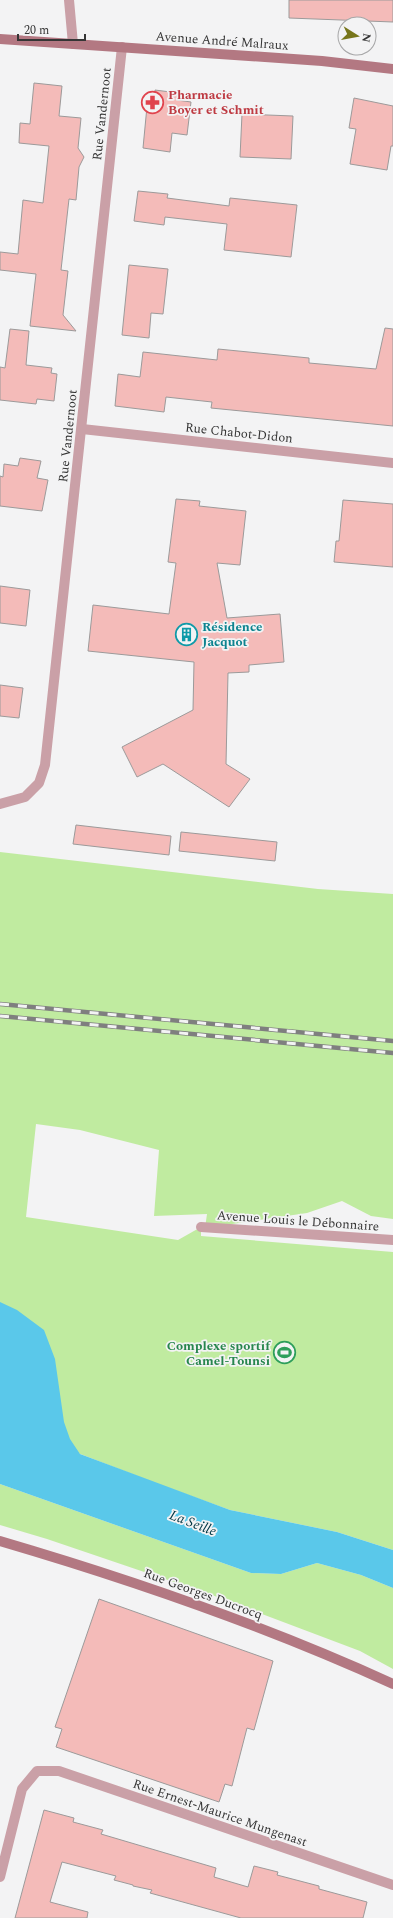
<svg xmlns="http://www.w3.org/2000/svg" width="393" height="1918" viewBox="0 0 393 1918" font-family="Spectral,serif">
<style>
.green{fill:#c0eba0}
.water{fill:#5ac8ea}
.building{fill:#f4bbb9;stroke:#9c9a9a}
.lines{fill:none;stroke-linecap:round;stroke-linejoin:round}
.street{stroke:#caa0a7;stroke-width:10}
.secondary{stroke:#b37882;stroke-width:10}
.rail-casing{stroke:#7f7f7f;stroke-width:4.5}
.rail{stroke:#f3f3f4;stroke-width:3;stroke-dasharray:9;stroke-linecap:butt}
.labels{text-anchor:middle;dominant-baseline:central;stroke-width:3.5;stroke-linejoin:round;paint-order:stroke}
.street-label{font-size:13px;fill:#353535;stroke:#f3f3f4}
.health-label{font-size:13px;font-weight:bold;fill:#be3a42;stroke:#f3f3f4;text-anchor:start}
.culture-label{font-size:13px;font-weight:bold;fill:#0d838f;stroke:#f3f3f4;text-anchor:start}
.leisure-label{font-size:13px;font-weight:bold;fill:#27864d;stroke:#f3f3f4;text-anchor:end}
.water-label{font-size:14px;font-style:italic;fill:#013745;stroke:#f3f3f4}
</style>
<rect width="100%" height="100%" fill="#f3f3f4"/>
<g class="green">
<polygon points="0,852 318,889 393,894 393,1219 371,1216 342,1201 307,1213 205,1228 207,1214 154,1216 159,1150 80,1130 36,1124 26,1217 178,1240 201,1227 201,1236 393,1252 393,1550 337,1532 230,1510 158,1484 0,1423"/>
<polygon points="0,1484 251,1573 281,1574 317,1563 361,1575 393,1588 393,1669 360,1651 212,1595 47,1539 0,1525"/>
</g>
<polygon class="water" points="0,1302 17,1310 44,1330 55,1359 64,1422 70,1439 80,1454 230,1510 337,1532 393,1550 393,1588 361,1575 317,1563 281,1574 251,1573 0,1484"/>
<g class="building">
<polygon points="289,0 393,0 393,22 289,18"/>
<polygon points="34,83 62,86 59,116 81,118 78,148 84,157 79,167 76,200 69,199 61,270 68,271 63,315 76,331 30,326 36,274 0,270 0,252 18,254 23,200 43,203 49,146 19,143 20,123 30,124"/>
<polygon points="155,90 178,93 177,100 191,102 187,135 172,133 170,152 143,148 148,96 155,97"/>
<polygon points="354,98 393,106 393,146 391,146 387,170 350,164 356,129 349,128"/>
<polygon points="242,114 293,116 291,159 240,157"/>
<polygon points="138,191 168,194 167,198 229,206 230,198 297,205 291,257 224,250 227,224 165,217 164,225 134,221"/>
<polygon points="129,265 168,269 163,314 151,313 149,338 122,335"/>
<polygon points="385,328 393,329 393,426 211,408 212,402 166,397 164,412 115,406 118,374 140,377 143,352 217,360 218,349 309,358 309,363 376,369"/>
<polygon points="10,329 29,331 26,365 52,368 51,373 57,374 54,401 37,399 36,404 0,400 0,367 5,368"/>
<polygon points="20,458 41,461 37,478 48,480 42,511 0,506 0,476 3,477 4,464 18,466"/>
<polygon points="176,499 200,501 199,506 246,511 240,565 217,563 227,618 280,614 284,662 249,665 249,672 228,673 226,764 250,779 229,807 163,764 137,777 122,747 193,710 194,662 88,651 93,605 169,614 176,563 168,562"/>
<polygon points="343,500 393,504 393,567 334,562 336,541 339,541"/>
<polygon points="0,586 30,590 26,626 0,623"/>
<polygon points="0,685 23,688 19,718 0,716"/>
<polygon points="76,825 171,836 169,855 73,844"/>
<polygon points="181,832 277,842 275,861 179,851"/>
<polygon points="99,1599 273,1661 254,1730 247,1728 232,1786 225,1784 219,1802 56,1747 62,1729 55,1727"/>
<polygon points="44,1810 74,1818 73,1822 103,1830 101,1834 216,1868 214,1877 248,1887 254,1866 278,1872 277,1875 319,1886 319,1889 367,1902 363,1918 241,1918 150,1893 152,1890 133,1886 133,1885 114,1880 116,1876 62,1862 50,1902 88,1912 87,1918 15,1918"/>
</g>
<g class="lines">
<g class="street">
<polyline points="69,0 73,44"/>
<polyline points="82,429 393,463"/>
<polyline points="0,804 25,797 39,783 45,765 122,47"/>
<polyline points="201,1227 393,1240"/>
<polyline points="0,1877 22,1789 37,1771 59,1771 393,1885"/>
</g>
<g class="secondary">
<polyline points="0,39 322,61 393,69"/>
<path d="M0,1541c133,39 266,85 393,143"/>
</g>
<defs>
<g id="rail">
<polyline points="0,1004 393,1041"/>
<polyline points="0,1016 393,1053"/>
</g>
</defs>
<use href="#rail" class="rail-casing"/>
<use href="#rail" class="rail"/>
</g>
<defs>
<symbol id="pharmacy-ring" viewBox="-11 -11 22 22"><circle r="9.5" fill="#f3f3f4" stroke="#e0444e" stroke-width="1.5"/><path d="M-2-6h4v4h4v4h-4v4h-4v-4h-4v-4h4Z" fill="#e0444e"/></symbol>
<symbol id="building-ring" viewBox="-11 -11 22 22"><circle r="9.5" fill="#f3f3f4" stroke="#0f9aa8" stroke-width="1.5"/><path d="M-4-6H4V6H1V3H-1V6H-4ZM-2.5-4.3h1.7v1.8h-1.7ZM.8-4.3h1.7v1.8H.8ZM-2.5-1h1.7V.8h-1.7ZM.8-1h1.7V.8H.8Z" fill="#0f9aa8"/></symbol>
<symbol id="stadium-ring" viewBox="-11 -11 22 22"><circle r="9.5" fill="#f3f3f4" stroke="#2e9e5b" stroke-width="1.5"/><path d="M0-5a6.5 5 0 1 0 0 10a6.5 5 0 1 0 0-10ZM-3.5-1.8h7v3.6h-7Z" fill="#2e9e5b"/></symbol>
</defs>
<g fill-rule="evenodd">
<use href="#pharmacy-ring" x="140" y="90" width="25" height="25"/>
<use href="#building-ring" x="174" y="622" width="25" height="25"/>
<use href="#stadium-ring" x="272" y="1340" width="25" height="25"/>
</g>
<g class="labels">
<g class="street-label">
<text transform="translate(222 41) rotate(4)">Avenue André Malraux</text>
<text transform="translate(102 114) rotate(-84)">Rue Vandernoot</text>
<text transform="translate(239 433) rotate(6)">Rue Chabot-Didon</text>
<text transform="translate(68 436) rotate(-84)">Rue Vandernoot</text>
<text transform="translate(298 1221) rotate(4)">Avenue Louis le Débonnaire</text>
<text transform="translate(203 1594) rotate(20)">Rue Georges Ducrocq</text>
<text transform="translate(220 1813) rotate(19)">Rue Ernest-Maurice Mungenast</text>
</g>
<g class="health-label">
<text x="168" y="95">Pharmacie<tspan x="168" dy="15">Boyer et Schmit</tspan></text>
</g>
<g class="culture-label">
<text x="202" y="627">Résidence<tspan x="202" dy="15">Jacquot</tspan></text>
</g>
<g class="leisure-label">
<text x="270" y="1346">Complexe sportif<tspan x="270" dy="15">Camel-Tounsi</tspan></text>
</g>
<g class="water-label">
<text transform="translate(193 1523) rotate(21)">La Seille</text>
</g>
</g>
<g transform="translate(357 36) rotate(101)"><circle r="19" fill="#f3f3f4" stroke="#a7a7a8"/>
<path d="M0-3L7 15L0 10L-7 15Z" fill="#77751a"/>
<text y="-6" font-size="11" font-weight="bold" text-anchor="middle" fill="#353535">N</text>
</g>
<path d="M18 34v6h67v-6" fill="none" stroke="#353535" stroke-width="2"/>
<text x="24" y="34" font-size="12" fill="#353535" stroke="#f3f3f4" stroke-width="3" paint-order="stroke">20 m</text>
</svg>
